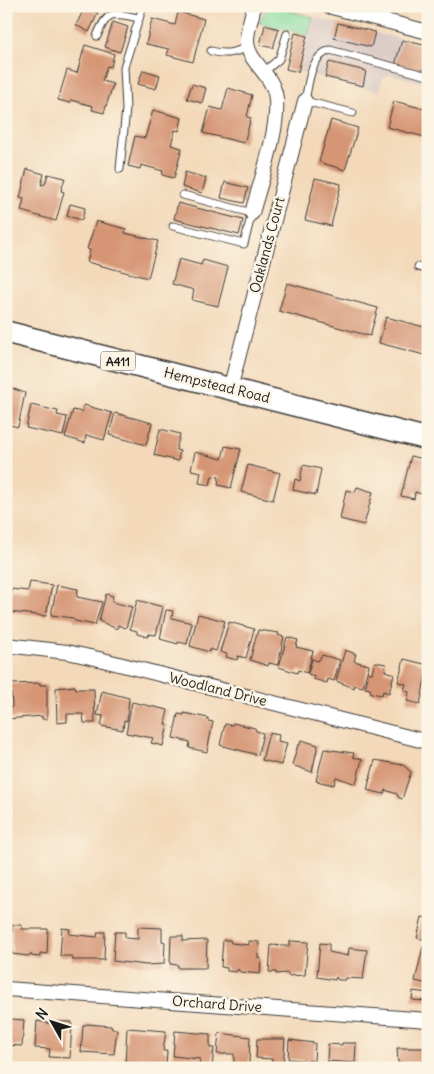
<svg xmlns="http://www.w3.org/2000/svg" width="434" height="1074" viewBox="0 0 434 1074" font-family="Delius,sans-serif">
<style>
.industrial{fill:#d1bfbe}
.green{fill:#85dca0;stroke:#507c5e}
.building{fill:#d69676}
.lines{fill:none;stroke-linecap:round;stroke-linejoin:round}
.lane-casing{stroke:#3c3834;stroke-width:9}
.street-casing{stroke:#3c3834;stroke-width:16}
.primary-casing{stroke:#3c3834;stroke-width:24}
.lane{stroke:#fff;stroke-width:7}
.street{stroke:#fff;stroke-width:14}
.primary{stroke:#fff;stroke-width:21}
.labels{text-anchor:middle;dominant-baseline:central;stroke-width:5;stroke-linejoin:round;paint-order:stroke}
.shield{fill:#fcf5e5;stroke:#5f5d58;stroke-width:1}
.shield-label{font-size:12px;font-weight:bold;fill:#1c1c1c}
.street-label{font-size:14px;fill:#1c1c1c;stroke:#fcf5e5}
</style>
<rect width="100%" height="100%" fill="#fcf5e5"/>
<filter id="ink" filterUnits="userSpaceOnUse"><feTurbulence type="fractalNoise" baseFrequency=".02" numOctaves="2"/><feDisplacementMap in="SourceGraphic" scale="10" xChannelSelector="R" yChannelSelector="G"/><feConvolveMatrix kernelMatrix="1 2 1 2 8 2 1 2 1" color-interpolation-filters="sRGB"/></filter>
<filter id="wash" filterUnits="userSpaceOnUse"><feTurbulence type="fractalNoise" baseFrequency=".0096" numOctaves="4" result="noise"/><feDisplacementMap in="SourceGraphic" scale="20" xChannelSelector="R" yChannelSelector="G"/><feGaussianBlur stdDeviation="1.12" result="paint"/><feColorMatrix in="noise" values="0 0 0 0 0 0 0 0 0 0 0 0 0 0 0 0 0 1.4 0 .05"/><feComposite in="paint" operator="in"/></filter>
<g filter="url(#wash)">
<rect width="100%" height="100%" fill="#f3d9ba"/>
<polygon class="industrial" points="313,17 428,46 428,84 390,74 382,79 379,92 300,72"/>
<polygon class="green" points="274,7 313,17 308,35 259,23 265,11"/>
<g id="blocks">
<g class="building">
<polygon points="85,7 98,13 89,32 76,25"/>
<polygon points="178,12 204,19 193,62 167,55 169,49 146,44 152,19 175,25"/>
<polygon points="113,22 128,27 120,52 105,47"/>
<polygon points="338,23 375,32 371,47 334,38"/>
<polygon points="265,25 279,29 273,48 260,45"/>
<polygon points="295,33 307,36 298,72 286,69"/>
<polygon points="402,40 428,46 423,71 395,65"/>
<polygon points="85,45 114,54 111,67 107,66 102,81 113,84 104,113 92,110 93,106 71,100 70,103 58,100 67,70 77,73"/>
<polygon points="329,62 366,71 363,86 325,77"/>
<polygon points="143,70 160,75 156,89 138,84"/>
<polygon points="192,84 206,88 202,103 187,99"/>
<polygon points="228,88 252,95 247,117 251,118 244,143 203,133 210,107 222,110"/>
<polygon points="394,101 428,110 428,138 387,127"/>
<polygon points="153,110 182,118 179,131 175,130 171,145 182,148 174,178 162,175 163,171 141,165 140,169 128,166 135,136 145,138"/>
<polygon points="331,120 358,128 345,170 319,162"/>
<polygon points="27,169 44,174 41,185 45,184 48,174 65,178 61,191 64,192 56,221 21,211 24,199 20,198"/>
<polygon points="185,172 206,178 202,193 182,187"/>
<polygon points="315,178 341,184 331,226 305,220"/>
<polygon points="225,182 248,188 244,203 221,198"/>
<polygon points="178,203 243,220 239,235 174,219"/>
<polygon points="70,204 85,208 82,220 67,216"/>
<polygon points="96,221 126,229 125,233 158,241 148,278 87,262 90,250 87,249"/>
<polygon points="179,259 201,265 203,260 228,267 218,306 192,300 194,290 172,284"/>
<polygon points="287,283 378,308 370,336 279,311"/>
<polygon points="386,317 428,328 428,356 379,343"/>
<polygon points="6,386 25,393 18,427 6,424"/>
<polygon points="31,405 58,411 57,415 67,417 63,436 26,428"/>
<polygon points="84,405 112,413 104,440 86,435 85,443 65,437 73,410 82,412"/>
<polygon points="115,413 152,423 146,445 109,435"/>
<polygon points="160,429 180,434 176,450 180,451 178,461 154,455"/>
<polygon points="225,446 241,449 231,488 218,485 219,477 212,476 210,485 199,483 201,472 191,470 195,452 222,459"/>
<polygon points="411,456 428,460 428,471 422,494 415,492 414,499 401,496"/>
<polygon points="248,465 280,473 273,500 241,492"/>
<polygon points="303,465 321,469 316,495 293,490 295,479 300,481"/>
<polygon points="357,487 373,492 364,525 340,519 346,490 355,492"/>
<polygon points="30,582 52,585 46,616 9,612 11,589 28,591"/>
<polygon points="57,585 78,589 77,597 102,602 95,625 75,621 73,618 51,615"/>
<polygon points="106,594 113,596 112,602 132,607 126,628 118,625 117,629 99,621"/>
<polygon points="137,600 163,607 156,635 149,634 148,637 137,634 137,631 130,629"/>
<polygon points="166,610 173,611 172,618 192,623 187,644 178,642 178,644 160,639"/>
<polygon points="198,614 225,621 216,651 210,649 209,652 190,646"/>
<polygon points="229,622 254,629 246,658 238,656 237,660 226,657 227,654 220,652"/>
<polygon points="258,630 279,633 278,635 284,637 278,665 269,663 268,666 250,660"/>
<polygon points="287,637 298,640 296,647 313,651 307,673 298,670 297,673 279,667"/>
<polygon points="345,650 356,654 354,661 369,665 363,687 355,685 354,688 336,681"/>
<polygon points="322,655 340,660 334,681 328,679 327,683 313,679 314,676 308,674 312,659 318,661"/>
<polygon points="404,659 428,665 420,704 407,701 409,692 404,690 406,684 398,682"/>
<polygon points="375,662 386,664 385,671 394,674 389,693 383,691 382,695 371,693 370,689 365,688 369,673 372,673"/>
<polygon points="40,683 40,685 47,685 47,719 42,719 42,716 7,719 7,709 12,707 11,684"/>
<polygon points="75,686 76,689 94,689 95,723 84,723 83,714 67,714 67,722 57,723 56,688"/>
<polygon points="102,691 129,698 127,721 124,720 123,730 101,726 103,716 97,715"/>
<polygon points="132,702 168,710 165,724 168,725 163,746 151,743 153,738 126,733"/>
<polygon points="184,713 208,718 208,721 213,722 207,752 189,748 190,742 173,738 178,714 184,715"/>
<polygon points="233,723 255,728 256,731 263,733 258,755 220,745 225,724 232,725"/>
<polygon points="269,733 279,735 278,741 287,743 281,765 262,760"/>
<polygon points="301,740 318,745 312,772 292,765 298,745 300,745"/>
<polygon points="324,749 354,753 353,757 362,759 356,784 336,777 334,785 316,781"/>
<polygon points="375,760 403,765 411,772 402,799 398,797 397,794 385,790 384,794 367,790"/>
<polygon points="422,917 428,918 428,940 417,938"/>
<polygon points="12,925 22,925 22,929 48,929 47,954 40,953 40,957 31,956 31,954 28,956 12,954"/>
<polygon points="138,927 162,928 162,941 165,942 164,964 146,965 113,961 115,932 125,932 125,938 138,939"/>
<polygon points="62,928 70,929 69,934 97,937 98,932 105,932 104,960 72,960 73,956 60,956"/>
<polygon points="171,936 183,936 183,941 207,940 206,968 178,968 178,965 170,964"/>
<polygon points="223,940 230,940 231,943 249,945 249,941 259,942 258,958 261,958 260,974 240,972 238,969 236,972 227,971 227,968 221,967"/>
<polygon points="290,941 308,942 305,975 288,976 288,973 276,974 276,972 269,972 271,945 289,946"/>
<polygon points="320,943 329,944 329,952 338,954 348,956 349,948 367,950 363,979 346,978 345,980 338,980 336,977 335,980 317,977"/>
<polygon points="423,947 428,948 428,984 415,981"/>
<polygon points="413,991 428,993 428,1001 412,1000"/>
<polygon points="11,1019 24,1020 22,1046 6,1045 6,1021 11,1021"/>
<polygon points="37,1021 57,1025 57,1022 72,1022 70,1058 49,1057 50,1049 35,1048"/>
<polygon points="87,1024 111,1026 112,1029 117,1029 114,1054 81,1052 83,1026"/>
<polygon points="127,1028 166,1031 163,1051 167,1051 166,1066 125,1064"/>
<polygon points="175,1031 210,1034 210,1048 214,1048 212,1068 199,1068 200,1059 173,1056"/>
<polygon points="219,1033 250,1037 249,1065 234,1064 234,1054 217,1054"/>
<polygon points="257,1039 285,1039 283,1068 272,1068 272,1059 256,1058"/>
<polygon points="289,1040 315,1043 314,1061 288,1059"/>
<polygon points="342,1043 356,1043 355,1063 327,1061 328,1044 342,1045"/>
<polygon points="397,1048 428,1048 428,1068 416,1068 416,1063 398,1063"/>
</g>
</g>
</g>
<g filter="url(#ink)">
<use href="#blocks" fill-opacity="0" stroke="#3c3834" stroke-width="1"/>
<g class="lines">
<defs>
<g id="lane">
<path d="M97,36c11,-27 15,-23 42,-18"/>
<path d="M211,51c15,4 23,2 37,-4"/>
<polyline points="265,71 279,59 287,34"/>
<path d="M353,113l-48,-12c4,-19 5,-44 25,-51l98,26"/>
<polyline points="120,169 126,109 124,67 143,6"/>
<polyline points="173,226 244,244 252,213 183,195"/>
<polyline points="418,267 428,270"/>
</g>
<g id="street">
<polyline points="328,6 428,32"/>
<path d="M252,213c8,-30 30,-91 23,-120 -4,-20 -29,-33 -28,-53 0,-11 5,-23 7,-34"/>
<polyline points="230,389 305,101"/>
<polyline points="6,645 67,652 99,659 428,742"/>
<polyline points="6,989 428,1020"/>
</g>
<polyline id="primary" points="6,332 428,439"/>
</defs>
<use href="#lane" class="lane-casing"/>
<use href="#street" class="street-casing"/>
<use href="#primary" class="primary-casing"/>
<use href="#lane" class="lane"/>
<use href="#street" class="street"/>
<use href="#primary" class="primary"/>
</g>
</g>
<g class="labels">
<rect class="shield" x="100.5" y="351.5" width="35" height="19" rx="4"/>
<g class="shield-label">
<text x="118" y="361">A411</text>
</g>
<g class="street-label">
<text transform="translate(267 245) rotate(-75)">Oaklands Court</text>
<text transform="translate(217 385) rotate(14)">Hempstead Road</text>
<text transform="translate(218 689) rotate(14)">Woodland Drive</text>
<text transform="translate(217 1004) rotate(4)">Orchard Drive</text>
</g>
</g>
<rect width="434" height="1074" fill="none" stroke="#fcf5e5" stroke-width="25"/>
<g transform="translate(52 1022) rotate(309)" stroke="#fcf5e5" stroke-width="4" paint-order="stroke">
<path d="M0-4L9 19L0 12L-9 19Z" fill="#1c1c1c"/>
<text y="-8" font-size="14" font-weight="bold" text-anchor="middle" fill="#1c1c1c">N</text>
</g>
</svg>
